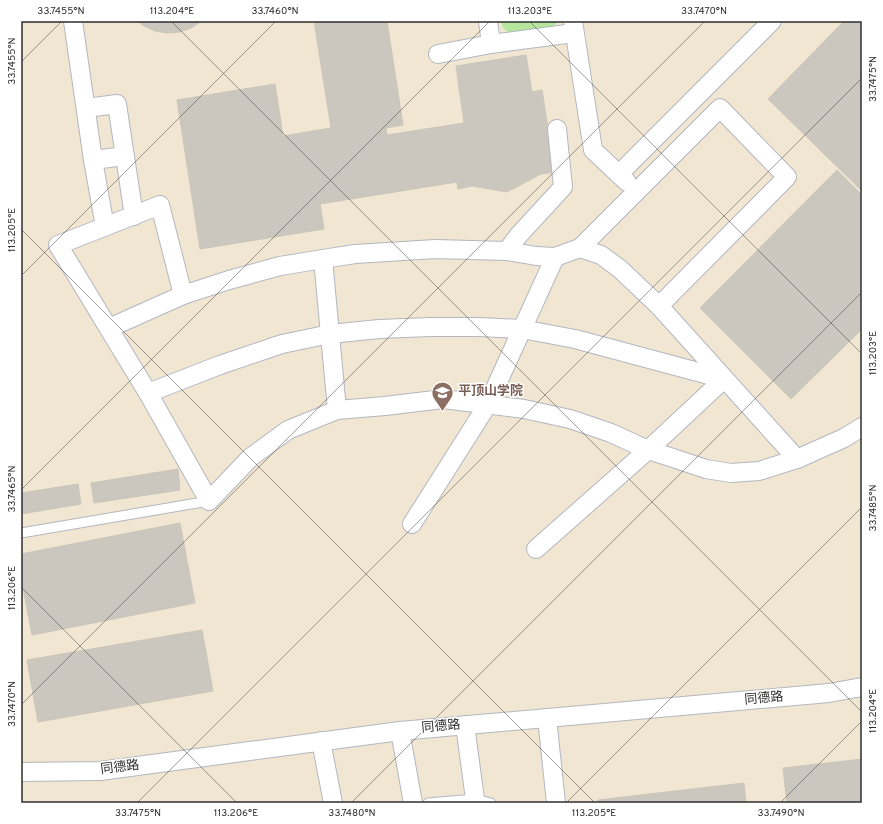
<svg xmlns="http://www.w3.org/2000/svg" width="883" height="824" viewBox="0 0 883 824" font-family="Overpass,'Noto Sans SC',sans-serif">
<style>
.education{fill:#f0e6d1}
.green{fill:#b6e59e}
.building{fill:#cbc7bf;stroke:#cbc5ba}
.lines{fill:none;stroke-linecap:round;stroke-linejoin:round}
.service-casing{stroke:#b4b7c1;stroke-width:11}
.minor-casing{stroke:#b4b7c1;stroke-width:20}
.service{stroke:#fff;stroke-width:9}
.minor{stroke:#fff;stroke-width:18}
.ticks{fill:none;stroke:#2e2e2e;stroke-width:1;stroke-opacity:0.45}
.labels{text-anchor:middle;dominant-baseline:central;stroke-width:3;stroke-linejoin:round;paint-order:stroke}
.education-label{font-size:13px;font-weight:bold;fill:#785e54;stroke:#fff;text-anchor:start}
.street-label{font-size:13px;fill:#2e2e2e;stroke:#fff}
.neatline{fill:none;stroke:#2e2e2e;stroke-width:1.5}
.ticks-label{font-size:10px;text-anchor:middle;fill:#2e2e2e}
</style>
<rect width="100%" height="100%" fill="#efe9e1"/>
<rect class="education" x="21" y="21" width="841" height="782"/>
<polygon class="green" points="501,21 558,21 554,26 550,28 508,32 503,28"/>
<g class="building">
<polygon points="137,21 202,21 191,28 180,32 167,33 155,31 144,26"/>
<polygon points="314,21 387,21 403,125 386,128 387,135 464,123 456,66 526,55 532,92 542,90 555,172 541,174 507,192 472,186 458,189 457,182 320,204 324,229 200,249 177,100 275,84 283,136 331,128"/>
<polygon points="844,21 862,21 862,191 768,99"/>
<polygon points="837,170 862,195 862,329 791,399 700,308"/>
<polygon points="178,469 180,490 94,503 91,483"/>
<polygon points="78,484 81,504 21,514 21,493"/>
<polygon points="180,523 195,603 32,635 21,577 21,554"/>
<polygon points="202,630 213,691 38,722 27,660"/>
<polygon points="862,759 862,803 787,803 783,768"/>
<polygon points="744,783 746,803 598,803 598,800"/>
</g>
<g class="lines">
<defs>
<g id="service">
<polyline points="21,533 209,501"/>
<polyline points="428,803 475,799 491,803"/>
</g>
<g id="minor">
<polyline points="73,21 93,160 105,227"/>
<polyline points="488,21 491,44"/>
<polyline points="573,21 593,150 627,182"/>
<polyline points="438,54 491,44 574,33"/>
<polyline points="86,108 117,104 134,216"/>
<polyline points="93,160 125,156"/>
<polyline points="619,174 772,21"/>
<polyline points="580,248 601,255 620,269 659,306 797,459"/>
<polyline points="507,251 518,236 563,187 557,129"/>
<polyline points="323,259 337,410"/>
<polyline points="183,295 160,205 58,245 148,393 209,501 251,457 288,430 337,410 385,406 443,399 524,409 570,419 611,433 648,450 670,457 706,469 731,473 759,471 797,459 844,438 862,427"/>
<polyline points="109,328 183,295 229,280 280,266 323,259 355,254 435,249 507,251 536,256 555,257 580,248 720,108 787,177 659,306"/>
<polyline points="148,393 220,365 282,344 330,334 379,329 430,327 479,327 522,329 575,339 724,379 648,450 536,549"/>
<polyline points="412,524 488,404 555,257"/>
<polyline points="547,718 556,803"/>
<polyline points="465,725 475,799"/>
<polyline points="400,731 413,803"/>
<polyline points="321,741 333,803"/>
<polyline points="21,772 100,771 400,731 829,693 862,687"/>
</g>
</defs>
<use href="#service" class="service-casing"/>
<use href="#minor" class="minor-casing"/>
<use href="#service" class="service"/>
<use href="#minor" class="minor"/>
</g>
<path class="ticks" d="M171,21l691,691M529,21l333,333M21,62l41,-41M21,229l574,574M21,276l255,-255M21,490l469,-469M21,587l216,216M21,705l684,-684M137,803l725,-725M351,803l511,-511M566,803l296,-296M780,803l82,-82"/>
<defs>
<symbol id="university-pin" viewBox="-11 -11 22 30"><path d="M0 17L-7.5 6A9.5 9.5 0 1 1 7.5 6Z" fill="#8d6e63" stroke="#fff"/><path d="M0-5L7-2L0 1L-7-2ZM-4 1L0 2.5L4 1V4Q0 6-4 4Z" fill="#fff"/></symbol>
</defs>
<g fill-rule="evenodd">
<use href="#university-pin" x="430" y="380" width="25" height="34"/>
</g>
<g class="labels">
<g class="education-label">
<text x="458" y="392">平顶山学院</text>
</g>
<g class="street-label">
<text transform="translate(764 699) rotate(-5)">同德路</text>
<text transform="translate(441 727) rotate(-5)">同德路</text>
<text transform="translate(120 768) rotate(-7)">同德路</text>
</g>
</g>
<rect width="883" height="824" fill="none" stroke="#ffffff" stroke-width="44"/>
<rect x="22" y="22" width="839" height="780" class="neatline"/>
<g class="ticks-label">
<text x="61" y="14">33.7455°N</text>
<text x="172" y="14">113.204°E</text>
<text x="275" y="14">33.7460°N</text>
<text x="530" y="14">113.203°E</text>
<text x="704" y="14">33.7470°N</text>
<text transform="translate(11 61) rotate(-90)" y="4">33.7455°N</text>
<text transform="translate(872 79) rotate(-90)" y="4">33.7475°N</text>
<text transform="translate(11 230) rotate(-90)" y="4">113.205°E</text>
<text transform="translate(872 353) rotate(-90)" y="4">113.203°E</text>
<text transform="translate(11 489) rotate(-90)" y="4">33.7465°N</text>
<text transform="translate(872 508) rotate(-90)" y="4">33.7485°N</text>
<text transform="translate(11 588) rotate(-90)" y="4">113.206°E</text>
<text transform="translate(11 704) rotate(-90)" y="4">33.7470°N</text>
<text transform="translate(872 711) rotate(-90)" y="4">113.204°E</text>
<text x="138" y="816">33.7475°N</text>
<text x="236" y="816">113.206°E</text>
<text x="352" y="816">33.7480°N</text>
<text x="594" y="816">113.205°E</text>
<text x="781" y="816">33.7490°N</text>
</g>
</svg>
